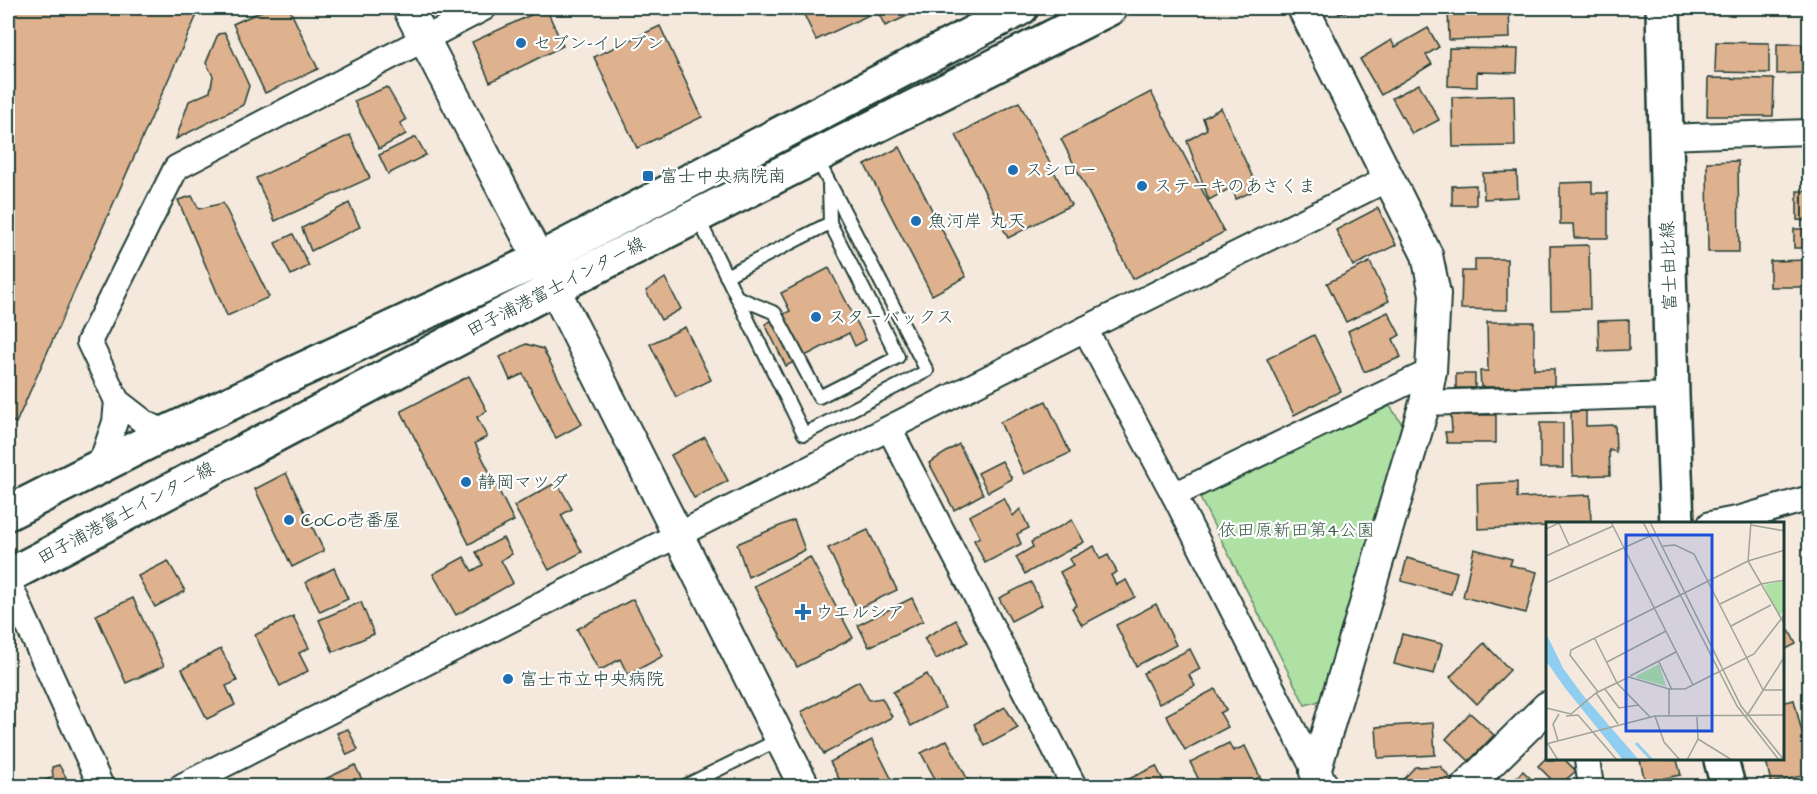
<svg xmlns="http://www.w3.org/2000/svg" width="1817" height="794" viewBox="0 0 1817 794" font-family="'Architects Daughter','Klee One',sans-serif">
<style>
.green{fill:#aee1a3;stroke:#668f6c;stroke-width:1.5}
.building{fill:#deb28e;stroke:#1f3d34;stroke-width:1.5}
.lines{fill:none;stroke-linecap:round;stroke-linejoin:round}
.service-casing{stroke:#1f3d34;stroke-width:16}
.minor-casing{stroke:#1f3d34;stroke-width:28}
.tertiary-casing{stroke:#1f3d34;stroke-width:34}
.secondary-casing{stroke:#1f3d34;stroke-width:38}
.service{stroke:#fff;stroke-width:12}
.minor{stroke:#fff;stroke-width:24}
.tertiary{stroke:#fff;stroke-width:30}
.secondary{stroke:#fff;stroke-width:33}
.poi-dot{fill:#1f6fb2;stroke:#fff;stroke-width:2}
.labels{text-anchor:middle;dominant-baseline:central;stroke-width:4.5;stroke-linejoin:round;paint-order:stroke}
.poi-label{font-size:18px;fill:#1f3d34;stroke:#fff;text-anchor:start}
.street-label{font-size:18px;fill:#1f3d34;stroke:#fff}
.park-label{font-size:18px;fill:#3c5e4a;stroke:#fff}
.inset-river{fill:none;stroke:#90cef1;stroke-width:3}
.inset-road{fill:none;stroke:#9fa499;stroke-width:1.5}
.view{fill:#1d4ed8;fill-opacity:0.15;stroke:#1d4ed8;stroke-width:3}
.inset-edge{fill:none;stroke:#1f3d34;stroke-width:3}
</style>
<rect width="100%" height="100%" fill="#f5e8dd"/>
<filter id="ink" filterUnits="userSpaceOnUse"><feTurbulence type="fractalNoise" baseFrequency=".0167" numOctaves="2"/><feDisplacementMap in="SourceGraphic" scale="12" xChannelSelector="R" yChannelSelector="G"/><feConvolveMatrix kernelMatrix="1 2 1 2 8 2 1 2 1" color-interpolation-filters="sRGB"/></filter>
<g filter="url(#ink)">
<polygon class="green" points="1390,406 1402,424 1327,699 1305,705 1198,494"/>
<g class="building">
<polygon points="8,8 200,8 16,423 8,419"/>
<polygon points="269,8 289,8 318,69 265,93 233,24"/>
<polygon points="546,8 563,46 490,82 472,42"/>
<polygon points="801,8 863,8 867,16 816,40"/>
<polygon points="876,8 925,8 885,26"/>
<polygon points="1336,8 1357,8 1339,14"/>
<polygon points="1448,8 1509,8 1510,38 1449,40"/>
<polygon points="660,26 702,117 637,148 594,57"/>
<polygon points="1428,28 1439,47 1426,55 1432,64 1381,95 1360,59 1391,40 1395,47"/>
<polygon points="225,33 249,86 243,105 176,139 189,101 210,92 213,76 206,63 218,34"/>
<polygon points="1716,42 1769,43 1769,73 1715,72"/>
<polygon points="1777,44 1802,44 1802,73 1777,74"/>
<polygon points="1449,48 1518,49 1517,73 1477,72 1477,87 1448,86"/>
<polygon points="1708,78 1774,79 1773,116 1707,116"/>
<polygon points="1419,84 1439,120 1412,134 1392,98"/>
<polygon points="387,87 406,120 400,123 406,134 379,149 354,101"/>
<polygon points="1151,92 1224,232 1133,279 1061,139"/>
<polygon points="1514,95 1515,146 1453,147 1452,97"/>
<polygon points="1019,102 1071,205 1008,238 956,135"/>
<polygon points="1221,108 1258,189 1236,199 1232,187 1209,200 1187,141 1207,129 1203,118"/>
<polygon points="350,135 370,178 275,221 256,178"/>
<polygon points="416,137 426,155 388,174 379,155"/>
<polygon points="900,147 966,277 932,295 865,165"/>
<polygon points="1805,155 1810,156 1810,185 1805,184"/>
<polygon points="1738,161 1739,252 1708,252 1707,162"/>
<polygon points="1517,172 1518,197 1484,199 1483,173"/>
<polygon points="1592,182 1592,193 1608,193 1608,238 1574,238 1573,224 1560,224 1560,183"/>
<polygon points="1476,185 1476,205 1452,205 1452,186"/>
<polygon points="1797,191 1810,191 1810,221 1797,220"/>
<polygon points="192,196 199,209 223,203 269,297 227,316 178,200"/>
<polygon points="349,203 360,227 311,251 302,228"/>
<polygon points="1378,208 1396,245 1353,266 1336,230"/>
<rect x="1794" y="229" width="16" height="19"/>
<polygon points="293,234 309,266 291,275 275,243"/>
<polygon points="1589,245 1590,309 1551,310 1550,246"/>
<polygon points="1475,259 1507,259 1507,310 1461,309 1462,271 1475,271"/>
<polygon points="1810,260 1810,287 1770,287 1770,261"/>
<polygon points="1370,262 1389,301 1346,322 1327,283"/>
<polygon points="829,268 866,340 855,346 849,333 786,366 765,324 790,311 781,293"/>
<polygon points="665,278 681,309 661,320 646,291"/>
<polygon points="1388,312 1400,335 1393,339 1401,357 1364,372 1348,331"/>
<polygon points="1629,320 1629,350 1599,351 1598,321"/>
<polygon points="1487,322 1534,322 1534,369 1554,369 1554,386 1481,387 1480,371 1488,371"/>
<polygon points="685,327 711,380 676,397 650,344"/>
<polygon points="1314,335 1341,391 1294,415 1267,359"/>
<polygon points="526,344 543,349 582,424 556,438 523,374 510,380 500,357"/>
<rect x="1456" y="374" width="19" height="14"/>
<polygon points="469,376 487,411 477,417 487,437 475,443 514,521 469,544 401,411"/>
<polygon points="1046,401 1070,453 1024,474 1000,422"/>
<polygon points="1586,411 1586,426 1615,425 1616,452 1609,450 1610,475 1573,476 1571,412"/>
<polygon points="1451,415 1496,415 1496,443 1447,443 1445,432 1452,432"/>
<rect x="1540" y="423" width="23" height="45"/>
<polygon points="705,437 728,481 694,498 671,455"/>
<polygon points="959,444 983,494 954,510 929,463"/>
<polygon points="1002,461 1012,479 988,492 978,473"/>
<polygon points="286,473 324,551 292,567 255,489"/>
<polygon points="557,482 572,509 561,515 582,552 549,570 514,506"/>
<polygon points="1517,482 1517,498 1590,495 1591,524 1547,524 1547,526 1478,529 1477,484"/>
<polygon points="1004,498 1013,516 1020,509 1029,528 1017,534 1021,544 985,563 974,540 980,537 969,516"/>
<polygon points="794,520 805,550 748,577 737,544"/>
<polygon points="1072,520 1084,542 1025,574 1016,557 1033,547 1031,542"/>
<polygon points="868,530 897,590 857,609 828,548"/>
<polygon points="503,538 512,554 501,560 513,583 456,615 433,574 464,557 472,571 483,565 476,552"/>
<polygon points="1094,546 1100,559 1108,555 1117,572 1111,575 1116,585 1126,580 1135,597 1082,625 1072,608 1077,605 1060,572 1073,565 1069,559"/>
<polygon points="1474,549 1512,559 1510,565 1537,572 1526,613 1463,597"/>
<polygon points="810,557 853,638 797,667 754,586"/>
<polygon points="1407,558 1457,572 1451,594 1401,581"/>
<polygon points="168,561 185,591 155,607 138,576"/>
<polygon points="334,568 348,599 320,612 306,582"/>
<polygon points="1031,582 1042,605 1011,621 999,598"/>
<polygon points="133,598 164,666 126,683 96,615"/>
<polygon points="912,598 923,621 869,647 858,625"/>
<polygon points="633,599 663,656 628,675 620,659 599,671 577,629"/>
<polygon points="361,602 374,634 333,652 319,620"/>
<polygon points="1156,604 1176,645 1136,666 1116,625"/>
<polygon points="293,616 309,648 299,653 308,671 280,686 255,635"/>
<polygon points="956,620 968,642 936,659 924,638"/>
<polygon points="1789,630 1796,644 1782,651 1782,634"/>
<polygon points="1402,634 1442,644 1434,674 1394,664"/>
<polygon points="1484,643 1510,670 1477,704 1450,677"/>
<polygon points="221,649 237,681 226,686 235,705 207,719 182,669"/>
<polygon points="1190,649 1200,669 1189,675 1195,686 1159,704 1143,673"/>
<polygon points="927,674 945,708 911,726 893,692"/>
<polygon points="859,681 869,700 882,698 892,717 824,754 801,712"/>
<polygon points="1215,689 1226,710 1220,713 1228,727 1185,750 1166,715"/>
<polygon points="1794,700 1810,764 1810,774 1771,783 1766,760 1782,760 1782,703"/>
<polygon points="1005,707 1018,728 985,746 974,724"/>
<polygon points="1470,713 1494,735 1469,761 1446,739"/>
<polygon points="1433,723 1435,755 1378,758 1376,727"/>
<polygon points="348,729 358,750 347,755 337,733"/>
<polygon points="872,740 895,786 843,786 830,762"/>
<polygon points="947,740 971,786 939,786 921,753"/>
<polygon points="1229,743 1233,751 1245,746 1260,777 1242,786 1202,786 1190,762"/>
<polygon points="1547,757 1547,760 1565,760 1576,771 1558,786 1538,766"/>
<polygon points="1640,760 1677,760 1681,775 1645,782"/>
<polygon points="59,765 71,786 34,786 53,777 52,767"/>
<polygon points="355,765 365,786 310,786"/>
<polygon points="1156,766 1166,786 1119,786 1118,784"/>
<polygon points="1440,766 1452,780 1446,786 1397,786 1415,767"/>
<polygon points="1523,771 1538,786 1508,786"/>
</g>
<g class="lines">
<defs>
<g id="service">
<polyline points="697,216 804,434 927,371 816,157"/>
<polyline points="726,276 830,223 829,186"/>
<polyline points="737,297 775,313 819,397 898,357 830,223"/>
<polyline points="685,786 780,739"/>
</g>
<g id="minor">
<polyline points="1665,137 1810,132"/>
<polyline points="1085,329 1174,495 1315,772"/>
<polyline points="1425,403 1672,395"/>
<polyline points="890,430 1074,786"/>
<polyline points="168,432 148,425 117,401 89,342 176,168 484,8"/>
<polyline points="100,466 115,422 117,401"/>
<polyline points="1174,495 1431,371"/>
<polyline points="1710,524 1741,518 1810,498"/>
<polyline points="8,581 101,786"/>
<polyline points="1587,760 1591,786"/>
<polyline points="182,786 1085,329 1390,178"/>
</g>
<g id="tertiary">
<polyline points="408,8 554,288 804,786"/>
<polyline points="1303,8 1427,255 1435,294 1431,371 1425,403 1315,772 1323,786"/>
<polyline points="1467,786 1547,707"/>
</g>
<g id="secondary">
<polyline points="1663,8 1672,395 1677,524"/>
<polyline points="8,513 168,432 538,260 1021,8"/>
<polyline points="8,576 554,288 1110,8"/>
<polyline points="1721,760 1728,786"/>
</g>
</defs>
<use href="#service" class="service-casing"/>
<use href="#minor" class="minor-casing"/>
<use href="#tertiary" class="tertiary-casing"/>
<use href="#secondary" class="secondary-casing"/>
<use href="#service" class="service"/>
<use href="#minor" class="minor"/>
<use href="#tertiary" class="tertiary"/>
<use href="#secondary" class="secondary"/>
</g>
</g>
<g class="poi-dot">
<circle cx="521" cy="43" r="6"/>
<circle cx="1013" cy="170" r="6"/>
<rect x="642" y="170" width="12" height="12" rx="3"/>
<circle cx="1142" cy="186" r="6"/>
<circle cx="916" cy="221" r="6"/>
<circle cx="816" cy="317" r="6"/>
<circle cx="466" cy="482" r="6"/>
<circle cx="289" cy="520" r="6"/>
<path d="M800 603h6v6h6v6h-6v6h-6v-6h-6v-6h6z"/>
<circle cx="508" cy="679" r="6"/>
</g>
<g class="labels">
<g class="poi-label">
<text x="533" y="43">セブン-イレブン</text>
<text x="1025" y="170">スシロー</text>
<text x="660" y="176">富士中央病院南</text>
<text x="1154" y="186">ステーキのあさくま</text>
<text x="928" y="221">魚河岸 丸天</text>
<text x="828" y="317">スターバックス</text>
<text x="478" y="482">静岡マツダ</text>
<text x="301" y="520">CoCo壱番屋</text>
<text x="815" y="612">ウエルシア</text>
<text x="520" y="679">富士市立中央病院</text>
</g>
<g class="street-label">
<text transform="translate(1669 266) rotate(-92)">富士由比線</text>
<text transform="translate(556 287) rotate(-27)">田子浦港富士インター線</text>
<text transform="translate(126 513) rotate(-28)">田子浦港富士インター線</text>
</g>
<g class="park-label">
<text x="1297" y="530">依田原新田第4公園</text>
</g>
</g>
<g transform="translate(1546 522)">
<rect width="238" height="238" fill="#f5e8dd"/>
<path d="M238,59v29l-5,7 -15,-32zM113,142l7,22 -29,-8 -1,-2z" fill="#aee1a3"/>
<path d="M0,111l17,35 19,26 57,66h-16l-58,-72 -19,-27z" fill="#90cef1"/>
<path class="inset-river" d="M90,221l16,17"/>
<path class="inset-road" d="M65,0l82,163M97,0l94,184 42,54M104,0l91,184 43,54M205,0l-3,39 37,64M205,3l34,6M0,7l13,-6 10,22M117,24l12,-1 19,9 69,136M0,34l67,-30M0,61l104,-47M174,82l41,-20 24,-4M185,104l40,-21M49,117l22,44 33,34M61,140l59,-31M113,140l13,28M84,154l46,-24M59,167l14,19 20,-3M123,167v27M217,168h22M52,170l-28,-37 1,-5 177,-89 37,-11M50,171l22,31M0,186l25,6 25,-21 33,-16 40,12h16l69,-35 31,-40M202,192l37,-58M20,194l12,-1 39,45M109,194l9,26 16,18M152,217l34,21M12,219l-5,-17 6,-10M0,222l109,-28 130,-1M2,222l10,16M141,238l11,-21 -1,-22"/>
<path class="view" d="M80,13h86v196h-86z"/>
<rect width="238" height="238" class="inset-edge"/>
</g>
<rect width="1817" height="794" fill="none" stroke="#fff" stroke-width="30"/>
<rect x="15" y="15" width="1787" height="764" fill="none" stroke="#1f3d34" stroke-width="2" filter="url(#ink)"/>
</svg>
